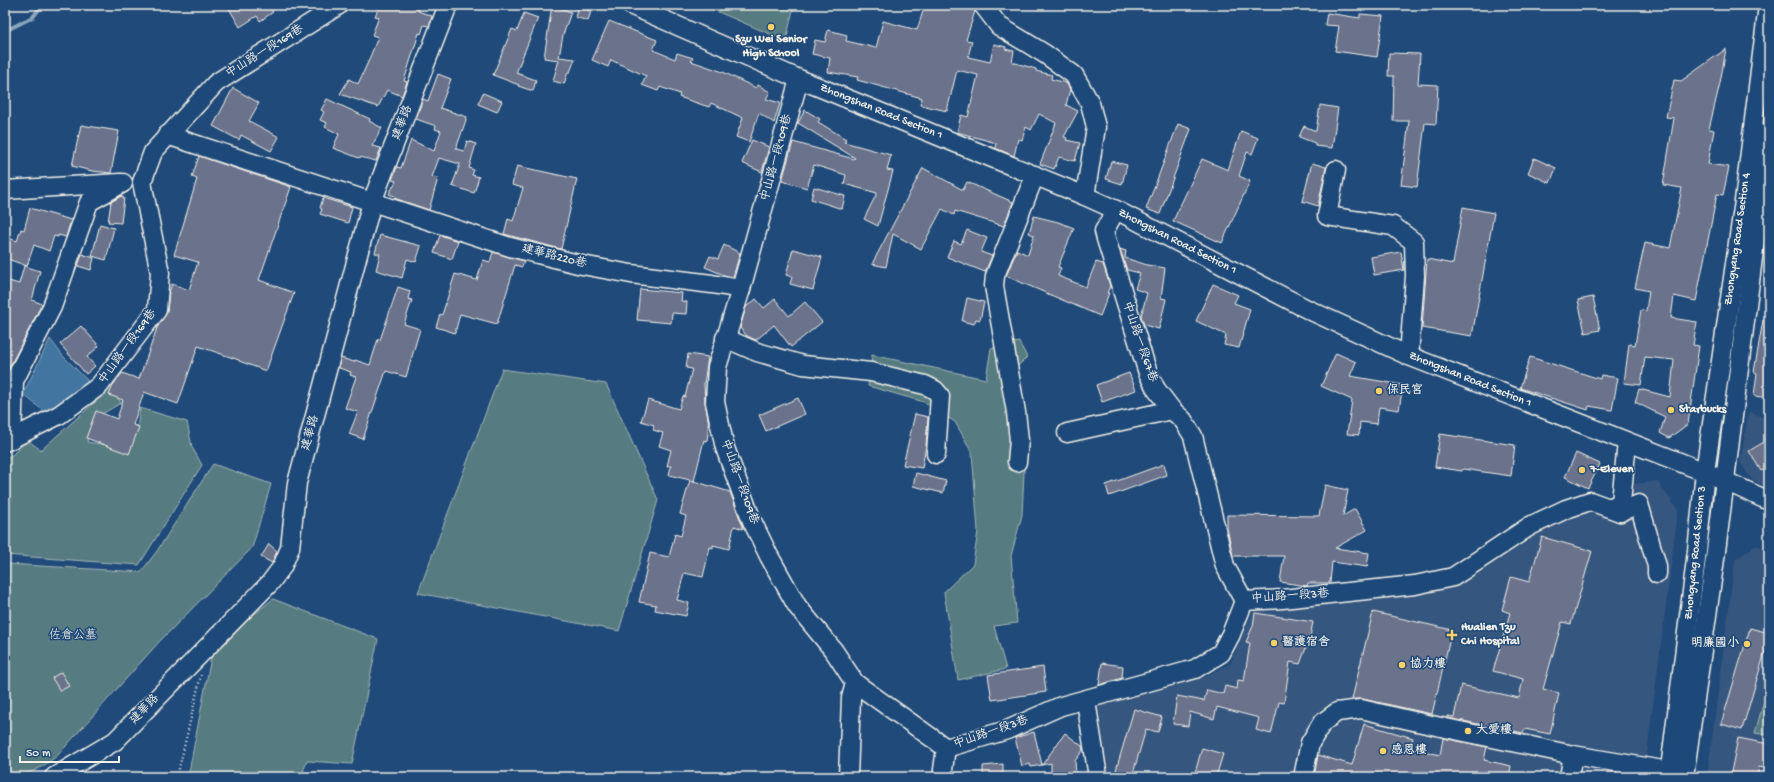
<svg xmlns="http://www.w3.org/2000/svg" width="1774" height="782" viewBox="0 0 1774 782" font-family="'Gochi Hand','LXGW WenKai TC',sans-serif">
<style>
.built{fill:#36567f}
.green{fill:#567c82;stroke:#a5b6b5}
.water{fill:#43749f;stroke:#8aa6bc}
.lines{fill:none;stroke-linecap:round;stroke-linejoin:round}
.stream{stroke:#8aa6bc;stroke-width:4}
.building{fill:#6a728c;stroke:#f4f1e8}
.minor-casing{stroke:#f4f1e8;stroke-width:21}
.path{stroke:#f4f1e8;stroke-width:2.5;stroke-dasharray:1 3;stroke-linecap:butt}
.minor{stroke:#1f4a7a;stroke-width:18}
.poi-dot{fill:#ffd166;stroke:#1f4a7a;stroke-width:1.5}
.labels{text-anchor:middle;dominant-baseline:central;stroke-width:3;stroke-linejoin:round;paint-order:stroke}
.poi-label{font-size:12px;font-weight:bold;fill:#f4f1e8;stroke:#1f4a7a;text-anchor:start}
.street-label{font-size:12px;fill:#f4f1e8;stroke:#1f4a7a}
.park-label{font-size:12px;fill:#dcdfd9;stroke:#1f4a7a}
</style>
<rect width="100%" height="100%" fill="#1f4a7a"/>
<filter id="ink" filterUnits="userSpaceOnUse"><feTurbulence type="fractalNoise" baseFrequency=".025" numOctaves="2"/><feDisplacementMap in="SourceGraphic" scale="8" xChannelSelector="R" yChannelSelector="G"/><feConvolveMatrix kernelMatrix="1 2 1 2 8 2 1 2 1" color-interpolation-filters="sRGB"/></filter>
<g filter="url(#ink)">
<g class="built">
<polygon points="1749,411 1769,420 1769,488 1752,480 1740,462"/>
<polygon points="1657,481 1678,510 1644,777 1108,777 1096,705 1202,678 1230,664 1255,606 1339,604 1411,596 1463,582 1528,537 1560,520 1606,501 1626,485"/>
<polygon points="1756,545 1769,550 1769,777 1707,777 1735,560"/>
</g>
<g class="green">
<polygon points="702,5 794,5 786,41"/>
<polygon points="1019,342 1027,357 1010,374 1025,451 1022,515 1011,556 1017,623 994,626 1006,669 958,680 944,592 973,564 978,531 972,452 955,422 924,402 868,386 872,355 986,379 991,348"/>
<polygon points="502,369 606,384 658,500 619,631 418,593"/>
<polygon points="110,383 121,403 93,419 87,442 121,447 137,428 140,408 187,422 192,447 202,465 139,565 5,555 5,458 12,455 27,440 41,450 103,395"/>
<path d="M213,464l58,20 -19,64 -93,94 -102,114c-16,13 -32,21 -52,21v-202l3,-11 133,8 16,-21z"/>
<polygon points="273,599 378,639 352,764 307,761 301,777 188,777 213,647"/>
<polygon points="1769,683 1769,735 1755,733"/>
</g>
<polygon class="water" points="50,339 63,356 90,383 47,414 23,394"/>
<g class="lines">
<polyline class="stream" points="5,31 33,17 42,5"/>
</g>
<g class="building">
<polygon points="227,5 274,5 270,8 273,12 260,21 257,16 240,27"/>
<polygon points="380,5 421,5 418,11 432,16 429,26 424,25 421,34 419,33 404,81 407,82 402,96 387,90 378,107 340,94 349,79 358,84 368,62 378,37 372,35 379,17 375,16"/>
<polygon points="552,5 571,12 563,35 559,57 575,59 570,72 568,72 564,84 553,81 559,60 544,58"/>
<polygon points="925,5 973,5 975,11 966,40 972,41 968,57 990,62 994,44 1006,47 1005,49 1014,51 1012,62 1036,69 1036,71 1052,75 1051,79 1066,83 1070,89 1066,105 1078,111 1064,137 1067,138 1066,140 1080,143 1075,161 1059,157 1054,169 1040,164 1056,123 1039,114 1031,130 1026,127 1022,140 1018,139 1014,156 995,148 996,143 957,132 961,115 968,117 978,75 957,70 947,111 921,105 922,98 857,80 858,77 828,72 830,58 812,54 815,40 825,42 828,30 847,35 846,41 876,48 883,21 917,30"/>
<polygon points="578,7 591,11 588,21 575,17"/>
<polygon points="524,13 538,18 516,73 536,80 533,91 518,86 519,85 493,75 512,29 517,31"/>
<polygon points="1327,13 1360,18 1360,14 1383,16 1377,57 1335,51 1339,26 1325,25"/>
<polygon points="609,21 657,40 653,50 675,59 677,53 693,58 691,61 723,72 756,88 758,85 770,92 766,99 780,103 774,123 759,113 749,142 736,137 743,118 711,103 709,107 679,97 680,94 660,87 658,91 642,85 646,76 611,60 608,67 592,60"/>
<polygon points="1726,49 1720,83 1709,129 1714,130 1708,164 1729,167 1723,195 1717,194 1696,301 1674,296 1671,318 1697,322 1693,345 1699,346 1688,424 1669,438 1660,433 1665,417 1635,402 1639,389 1670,397 1674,360 1645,357 1641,385 1624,383 1629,344 1635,345 1641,310 1646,311 1649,291 1635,288 1645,243 1670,248 1682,188 1663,185 1674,118 1666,117 1674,80 1681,81"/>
<polygon points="1389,53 1420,54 1418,84 1438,85 1436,124 1425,123 1417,187 1401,185 1409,121 1393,121 1394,76 1388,76"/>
<polygon points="438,74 451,79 440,108 467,117 456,149 464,151 467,141 476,144 469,168 474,170 472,175 479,177 474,193 452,186 460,164 439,158 432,177 438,178 429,210 394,198 395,196 389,194 396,181 392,180 397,167 401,168 411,140 434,151 441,131 435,129 436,126 416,119 423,99 428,101"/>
<polygon points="233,88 259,103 249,121 279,137 271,151 241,135 239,140 213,126"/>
<polygon points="483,93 502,101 497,112 478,104"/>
<polygon points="327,99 370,119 369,121 382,128 372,146 381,148 376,161 360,157 359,158 333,148 339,134 325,127 327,123 320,120 324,112 321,110"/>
<polygon points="1320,105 1338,108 1332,148 1315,146 1315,143 1299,137 1304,126 1316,131"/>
<polygon points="805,110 820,119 818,122 846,139 844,142 891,155 887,170 893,171 878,226 864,219 877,193 844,184 846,175 814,165 807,188 782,181 793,142 854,159 855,158 798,123"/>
<polygon points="1178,124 1191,129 1160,214 1146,209"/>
<polygon points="81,125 119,131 111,173 92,171 72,166"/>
<polygon points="1241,131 1258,138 1252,154 1247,152 1239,176 1250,181 1222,243 1173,221 1202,159 1228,170"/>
<polygon points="752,140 769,147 762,172 742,163"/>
<polygon points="199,156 291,187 259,280 294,293 266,371 239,361 239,360 198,346 178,404 144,392 133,425 139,427 129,454 86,438 96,411 117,419 123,400 109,395 113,385 122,373 139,379 157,328 167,311 169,292 172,284 189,290 198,262 174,255 197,179 192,177"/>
<polygon points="1534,158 1556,168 1550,183 1528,173"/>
<polygon points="1111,161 1127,165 1122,184 1106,179"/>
<polygon points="1312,163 1326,167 1318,206 1302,201"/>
<polygon points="517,166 577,179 561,249 504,234 508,219 513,221 523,188 512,185"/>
<polygon points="923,168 963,190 967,182 1013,202 1004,226 955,211 954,215 942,209 921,249 893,234 886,267 872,264"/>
<polygon points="814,187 845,196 842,209 811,199"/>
<polygon points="121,196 124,198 121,223 108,222 111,202"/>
<polygon points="323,198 352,207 348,223 320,214 322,209 320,208"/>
<polygon points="1463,207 1494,213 1472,336 1422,328 1427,259 1453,264"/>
<polygon points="30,208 71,220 66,237 58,235 58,237 54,236 49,251 34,245 27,266 5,258 5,246 8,238 17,241 21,229 24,230"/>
<polygon points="1034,216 1058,222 1074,228 1058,267 1061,268 1058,276 1086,287 1096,262 1103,264 1110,286 1107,293 1109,293 1100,316 1006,276 1017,250 1028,255 1034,235 1029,233"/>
<polygon points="100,224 114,228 106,260 92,256"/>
<polygon points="967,230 987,238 981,252 992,256 985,272 947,257 954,241 961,244"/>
<polygon points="380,235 421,246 416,262 407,259 402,278 376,270 380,254 375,253"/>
<polygon points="440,235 458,241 452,259 434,253"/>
<polygon points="724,245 740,253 733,277 724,275 705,267 710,256 718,259"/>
<polygon points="793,249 822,257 813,290 790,284 792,277 786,275"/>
<polygon points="1120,249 1126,251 1125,258 1147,265 1165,268 1161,298 1166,299 1159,329 1144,325 1141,316 1147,293 1135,289 1140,273 1127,270"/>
<polygon points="493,252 524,261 522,267 515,265 497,324 460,314 455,333 436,327 440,314 442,315 455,274 477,280 483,260 490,262"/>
<polygon points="1401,252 1404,270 1374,275 1371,257"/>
<polygon points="82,254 94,258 91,270 78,266"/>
<polygon points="24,266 40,271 32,300 42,304 5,376 5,280 19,284"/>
<polygon points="1213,284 1238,295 1234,303 1250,309 1239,348 1224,345 1226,335 1196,321"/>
<polygon points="398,287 410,291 408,299 412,300 404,324 420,329 406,377 386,371 363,439 349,434 358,412 345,408 356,377 350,375 351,372 339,368 341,358 354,362 355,360 370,365 378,339 380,340"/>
<polygon points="640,289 682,293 681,301 687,302 686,314 672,313 671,323 637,320"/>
<polygon points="1593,297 1600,330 1585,333 1578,300"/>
<polygon points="967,298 984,302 980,320 976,319 974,324 962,321"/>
<polygon points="756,299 764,308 775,299 789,316 805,302 822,322 791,347 774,325 756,340 747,336 740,328 746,307"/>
<polygon points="1763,320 1769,321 1769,398 1754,396 1757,373 1754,372"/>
<polygon points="81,326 99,346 87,357 95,366 86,374 60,344"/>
<polygon points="1336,353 1356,362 1350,376 1403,385 1399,410 1379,407 1377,424 1360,422 1359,435 1347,434 1352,400 1321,386"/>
<polygon points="688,354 708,357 704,384 705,402 709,425 707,441 704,440 694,481 690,480 730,492 743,527 743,529 734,526 729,549 713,545 713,548 710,547 703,577 684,573 677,600 689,603 686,616 655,610 656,605 639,602 650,553 669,557 675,534 681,536 686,516 680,514 690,480 669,475 671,466 667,466 671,450 659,446 663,433 653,430 654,425 641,421 648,400 679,409 683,396 685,397 692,369 686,368"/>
<polygon points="1530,357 1600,379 1601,375 1618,378 1612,410 1589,406 1588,410 1520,388"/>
<polygon points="1129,373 1136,390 1102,402 1096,385"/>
<polygon points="798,398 805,414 766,431 759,415"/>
<polygon points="915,414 928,417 926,445 922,468 903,465"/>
<polygon points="1440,434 1515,445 1511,476 1463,469 1462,471 1435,467"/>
<polygon points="1769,439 1769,466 1761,471 1749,451"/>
<polygon points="1576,453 1600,464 1588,488 1565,477"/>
<polygon points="1164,464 1167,475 1109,496 1106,485"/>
<polygon points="916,473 946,481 943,493 913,486"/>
<polygon points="1325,485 1348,490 1343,516 1355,509 1367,530 1335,548 1369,553 1367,567 1332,562 1330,583 1308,583 1307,586 1280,582 1284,556 1233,556 1227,528 1227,515 1319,516"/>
<polygon points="1542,537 1592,551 1571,624 1562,622 1543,689 1559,693 1550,734 1525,729 1523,733 1448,718 1448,716 1454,717 1461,685 1519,698 1523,679 1493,671 1510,613 1502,610 1511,577 1529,582"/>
<polygon points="269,544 277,551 272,563 261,557"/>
<polygon points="1373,612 1452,630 1432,714 1363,699 1352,699"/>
<polygon points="1255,613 1313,622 1310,637 1300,664 1290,662 1284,703 1279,702 1271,734 1256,730 1259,718 1217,707 1214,719 1190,712 1188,726 1173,724 1177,696 1204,701 1207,690 1223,694 1225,686 1237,689 1238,680 1244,681 1250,643 1246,642 1253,626"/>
<polygon points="1750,628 1769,633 1769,638 1742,730 1721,724"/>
<polygon points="1102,663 1123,666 1122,678 1099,685"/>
<polygon points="1043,667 1046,692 992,700 988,675"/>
<polygon points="61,672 69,686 60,691 52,678"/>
<polygon points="1134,709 1162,717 1158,732 1146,729 1132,777 1114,777"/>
<polygon points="1364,724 1413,738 1410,748 1440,755 1443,738 1487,747 1484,760 1511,766 1509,777 1314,777 1318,755 1352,765"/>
<polygon points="1034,732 1042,765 1031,767 1030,764 1022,766 1015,738"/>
<polygon points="1065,733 1082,746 1083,750 1075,761 1076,777 1051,777 1051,763 1042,765"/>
<polygon points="1738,738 1769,744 1769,769 1759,767 1757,777 1730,777"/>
<polygon points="1202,748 1223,754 1216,777 1208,777 1195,773"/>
<polygon points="1003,764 1003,777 983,777 983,766"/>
</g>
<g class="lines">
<defs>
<g id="minor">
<polyline points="630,5 799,79 1085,196 1116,210 1307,309 1409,356 1705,472 1769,501"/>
<polyline points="983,5 999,26 1045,54 1074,75 1090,103 1096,127 1085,196"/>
<polyline points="799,79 741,289 717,367 715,402 725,448 752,521 769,556 797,606 834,651 855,683 946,748"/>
<polyline points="167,135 510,247 582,265 631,274 712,284 741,289"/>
<polyline points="1336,170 1327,216 1393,226 1414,242 1415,276 1409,356"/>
<polyline points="5,190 120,183"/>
<polyline points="1116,210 1104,231 1106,239 1148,373 1156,389 1172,410 1183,420 1193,436 1225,566 1244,601"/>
<polyline points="725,338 757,352 803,365 871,372 925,385 935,390 940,396 936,454"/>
<polyline points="1067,433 1172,410"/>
<polyline points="12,439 14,381 52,307 89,202 123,183"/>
<polyline points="5,442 59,415 99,386 157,310 160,273 142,182 153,152 216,83 339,5"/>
<polyline points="1017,462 1019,440 1016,412 994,286 995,276 1035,175"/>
<polyline points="1613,506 1620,512 1639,504 1657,566 1657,574"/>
<polyline points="1244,601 1282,599 1415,585 1453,577 1530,526 1566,509 1590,501 1620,512 1627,442"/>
<polyline points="1086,701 1098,777"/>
<polyline points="946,748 1007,730 1061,706 1195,669 1221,653 1231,634 1244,601"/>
<polyline points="54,777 115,741 270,583 282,567 290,548 297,483 372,202 448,5"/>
<polyline points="848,777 851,698 855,683"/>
<polyline points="942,777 946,748"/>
<polyline points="1303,777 1310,743 1322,723 1337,712 1361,709 1422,723 1573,755 1681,773"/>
<polyline points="1569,777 1573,755"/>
<polyline points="1669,777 1697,551 1705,472 1744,201 1768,5"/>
<polyline points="1684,777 1715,559 1769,131"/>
</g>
</defs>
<use href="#minor" class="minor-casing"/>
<polyline class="path" points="177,777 201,675"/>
<use href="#minor" class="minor"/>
</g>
</g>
<g class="poi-dot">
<circle cx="771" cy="27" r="4"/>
<circle cx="1379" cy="391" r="4"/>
<circle cx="1671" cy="410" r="4"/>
<circle cx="1582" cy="470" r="4"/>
<path d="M1450 629h4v4h4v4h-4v4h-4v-4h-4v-4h4z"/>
<circle cx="1274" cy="643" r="4"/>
<circle cx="1747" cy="644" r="4"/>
<circle cx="1402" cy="665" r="4"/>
<circle cx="1468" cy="731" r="4"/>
<circle cx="1383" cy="751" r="4"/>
</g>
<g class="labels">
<g class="poi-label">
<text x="771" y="40" text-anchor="middle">Szu Wei Senior<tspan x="771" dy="14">High School</tspan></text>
<text x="1387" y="391">保民宮</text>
<text x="1679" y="410">Starbucks</text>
<text x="1590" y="470">7-Eleven</text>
<text x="1461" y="628">Hualien Tzu<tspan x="1461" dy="14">Chi Hospital</tspan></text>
<text x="1282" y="643">醫護宿舍</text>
<text x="1739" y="644" text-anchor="end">明廉國小</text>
<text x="1410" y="665">協力樓</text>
<text x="1476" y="731">大愛樓</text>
<text x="1391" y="751">感恩樓</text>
</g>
<g class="street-label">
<text transform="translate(265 52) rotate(-32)">中山路一段169巷</text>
<text transform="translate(881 112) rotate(22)">Zhongshan Road Section 1</text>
<text transform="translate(403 123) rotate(-69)">建華路</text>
<text transform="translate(777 158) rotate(-75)">中山路一段109巷</text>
<text transform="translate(1738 239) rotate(-82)">Zhongyang Road Section 4</text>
<text transform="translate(1177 242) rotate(27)">Zhongshan Road Section 1</text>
<text transform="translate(554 257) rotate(14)">建華路220巷</text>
<text transform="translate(1139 342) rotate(71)">中山路一段67巷</text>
<text transform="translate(128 347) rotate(-54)">中山路一段169巷</text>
<text transform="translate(1470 380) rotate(22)">Zhongshan Road Section 1</text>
<text transform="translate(311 433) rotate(-75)">建華路</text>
<text transform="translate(739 482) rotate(70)">中山路一段109巷</text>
<text transform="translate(1696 553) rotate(-84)">Zhongyang Road Section 3</text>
<text transform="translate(1290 597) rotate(-4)">中山路一段3巷</text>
<text transform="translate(145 710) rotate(-46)">建華路</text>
<text transform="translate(991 733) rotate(-19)">中山路一段3巷</text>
</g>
<g class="park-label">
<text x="73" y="636">佐倉公墓</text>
</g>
</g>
<rect width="1774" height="782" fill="none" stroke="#1f4a7a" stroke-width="20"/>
<rect x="10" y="10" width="1754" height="762" fill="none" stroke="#f4f1e8" stroke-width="1.5" filter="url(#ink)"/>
<path d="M20 756v6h99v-6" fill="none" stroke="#f4f1e8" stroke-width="2"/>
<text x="26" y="756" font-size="12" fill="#f4f1e8" stroke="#1f4a7a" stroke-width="3" paint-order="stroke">50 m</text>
</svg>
